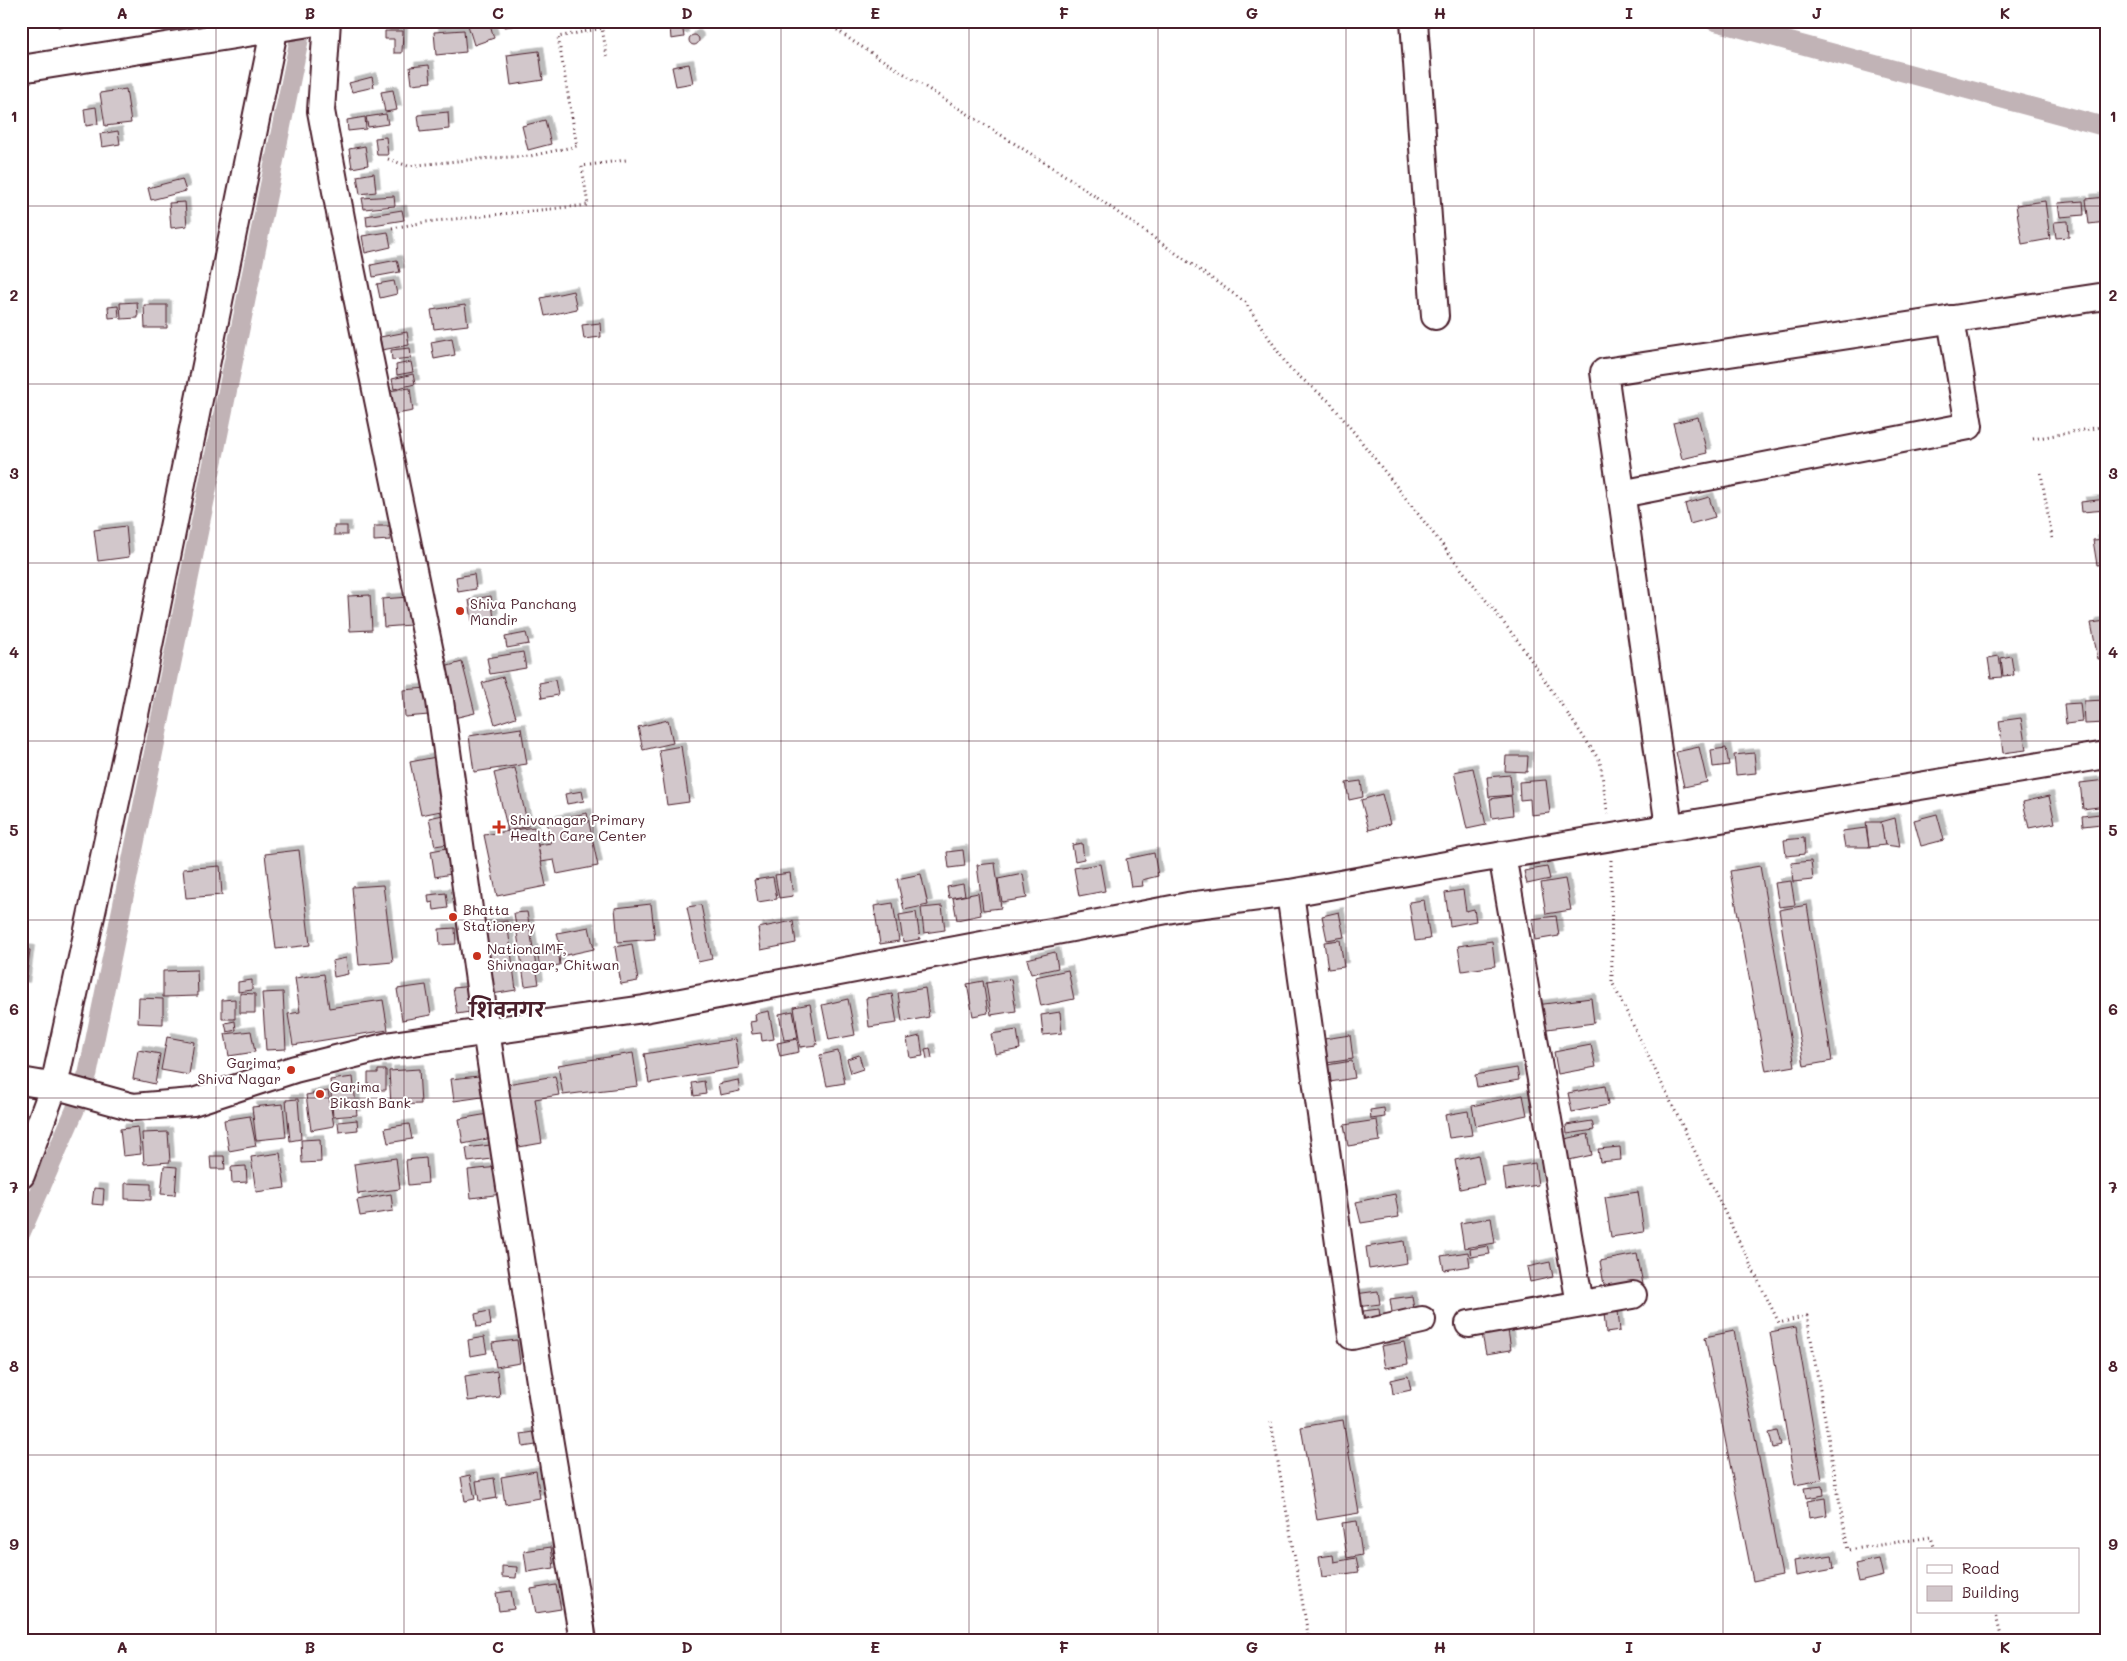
<svg xmlns="http://www.w3.org/2000/svg" width="2127" height="1661" viewBox="0 0 2127 1661" font-family="Mali,'Playpen Sans Deva',sans-serif">
<style>
.lines{fill:none;stroke-linecap:round;stroke-linejoin:round}
.canal{stroke:#c1b3b6;stroke-width:19}
.building{fill:#d2c7cb;stroke:#4a1f2b;filter:url(#shadow)}
.minor-casing{stroke:#4a1f2b;stroke-width:30}
.path{stroke:#4a1f2b;stroke-width:3;stroke-dasharray:1 4;stroke-linecap:butt}
.minor{stroke:#fff;stroke-width:26}
.grid{fill:none;stroke:#4a1f2b;stroke-width:1;stroke-opacity:0.55}
.poi-dot{fill:#c8321e;stroke:#fff;stroke-width:2}
.labels{text-anchor:middle;dominant-baseline:central;stroke-width:4;stroke-linejoin:round;paint-order:stroke}
.poi-label{font-size:14px;fill:#4a1f2b;stroke:#fff;text-anchor:start}
.district-label{font-size:19px;font-weight:bold;fill:#4a1f2b;stroke:#fff}
.neatline{fill:none;stroke:#4a1f2b;stroke-width:2}
.grid-label{font-size:16px;text-anchor:middle;font-weight:bold;fill:#4a1f2b}
</style>
<defs>
<filter id="shadow"><feDropShadow dx="4.5" dy="-4.5" stdDeviation="0" flood-color="#0004"/></filter>
</defs>
<rect width="100%" height="100%" fill="#fff"/>
<filter id="ink" filterUnits="userSpaceOnUse"><feTurbulence type="fractalNoise" baseFrequency=".02" numOctaves="2"/><feDisplacementMap in="SourceGraphic" scale="10" xChannelSelector="R" yChannelSelector="G"/><feConvolveMatrix kernelMatrix="1 2 1 2 8 2 1 2 1" color-interpolation-filters="sRGB"/></filter>
<g filter="url(#ink)">
<g class="lines">
<g class="canal">
<polyline points="1714,21 2106,127"/>
<polyline points="21,1233 75,1110 88,1073 303,21"/>
</g>
</g>
<g class="building">
<polygon points="57,21 82,21 82,22 58,27"/>
<polygon points="489,21 494,38 474,45 467,22"/>
<polygon points="504,21 517,21 517,25 505,27"/>
<polygon points="745,21 766,21 767,26 747,30"/>
<polygon points="682,24 684,37 671,39 670,26"/>
<polygon points="464,30 466,52 436,55 434,32"/>
<polygon points="385,31 403,31 402,53 394,53 394,39 385,39"/>
<circle cx="694" cy="40" r="5"/>
<polygon points="539,51 543,80 511,85 507,55"/>
<polygon points="689,64 693,83 676,86 672,67"/>
<polygon points="429,65 431,82 412,84 410,67"/>
<polygon points="372,77 374,87 352,92 349,83"/>
<polygon points="126,89 131,123 105,126 100,93"/>
<polygon points="393,90 397,110 385,112 381,92"/>
<polygon points="96,107 98,124 86,126 84,109"/>
<polygon points="448,112 449,129 420,132 418,115"/>
<polygon points="386,114 388,124 368,127 366,117"/>
<polygon points="365,117 366,129 348,131 347,120"/>
<polygon points="545,120 551,144 528,150 522,126"/>
<polygon points="118,131 120,144 102,147 100,134"/>
<polygon points="386,137 388,155 377,155 375,138"/>
<polygon points="365,146 368,165 352,168 349,149"/>
<polygon points="374,173 376,192 360,194 357,176"/>
<polygon points="182,179 186,191 151,200 148,188"/>
<polygon points="394,196 395,206 364,209 362,198"/>
<polygon points="2106,197 2106,222 2089,224 2086,199"/>
<polygon points="2045,201 2050,239 2022,244 2016,205"/>
<polygon points="2083,201 2084,215 2060,217 2058,203"/>
<polygon points="185,202 187,226 171,228 169,203"/>
<polygon points="402,210 404,220 367,226 366,216"/>
<polygon points="2068,221 2069,237 2056,238 2054,222"/>
<polygon points="388,232 391,247 365,253 362,236"/>
<polygon points="397,260 400,272 373,277 371,265"/>
<polygon points="394,281 397,294 380,298 377,284"/>
<polygon points="573,291 577,309 545,316 541,298"/>
<polygon points="137,302 138,318 121,319 120,303"/>
<polygon points="144,305 167,305 167,328 145,328"/>
<polygon points="465,305 468,325 434,329 431,310"/>
<polygon points="118,306 119,317 109,318 108,307"/>
<polygon points="600,323 601,337 584,339 582,325"/>
<polygon points="407,332 409,345 382,350 380,337"/>
<polygon points="452,338 455,355 434,359 431,342"/>
<polygon points="410,348 411,358 392,360 391,350"/>
<polygon points="411,362 413,372 397,375 396,365"/>
<polygon points="413,374 415,384 394,389 392,379"/>
<polygon points="410,388 413,411 391,415 388,391"/>
<polygon points="1698,417 1707,453 1682,459 1673,423"/>
<polygon points="1709,497 1715,517 1690,524 1685,504"/>
<polygon points="2106,499 2106,510 2082,512 2081,502"/>
<polygon points="126,526 129,557 98,561 94,530"/>
<rect x="334" y="526" width="13" height="9"/>
<polygon points="374,526 390,526 390,540 374,541"/>
<polygon points="2106,539 2106,564 2097,565 2093,540"/>
<polygon points="474,574 476,589 458,592 456,577"/>
<polygon points="370,595 372,630 350,631 348,596"/>
<polygon points="491,596 494,619 472,621 469,600"/>
<polygon points="408,597 411,625 384,627 382,599"/>
<polygon points="2106,621 2106,658 2098,659 2091,623"/>
<polygon points="526,633 529,644 507,648 505,637"/>
<polygon points="523,652 526,668 490,674 487,658"/>
<polygon points="1999,656 2002,677 1991,678 1988,658"/>
<polygon points="2011,656 2014,675 2003,676 2001,658"/>
<polygon points="462,662 475,713 454,718 441,668"/>
<polygon points="503,677 516,717 495,724 482,683"/>
<polygon points="555,680 558,695 542,698 539,683"/>
<polygon points="427,688 429,715 405,717 403,690"/>
<polygon points="2106,700 2106,723 2085,724 2084,701"/>
<polygon points="2080,703 2082,722 2066,724 2064,704"/>
<polygon points="2021,718 2026,750 2003,753 1999,721"/>
<polygon points="668,720 673,743 643,750 638,727"/>
<polygon points="521,728 527,764 474,772 469,736"/>
<polygon points="681,746 689,802 667,805 659,750"/>
<polygon points="1699,747 1707,782 1684,787 1676,752"/>
<polygon points="1726,748 1729,765 1713,767 1711,750"/>
<polygon points="1754,753 1756,773 1736,775 1734,755"/>
<polygon points="1506,756 1528,756 1527,772 1505,771"/>
<polygon points="436,757 446,810 421,815 410,762"/>
<polygon points="515,768 528,826 508,831 494,773"/>
<polygon points="1473,768 1486,825 1467,829 1454,772"/>
<polygon points="1510,775 1512,795 1489,797 1487,777"/>
<polygon points="1546,780 1550,813 1531,815 1530,799 1520,800 1519,782"/>
<polygon points="2106,780 2106,806 2083,809 2080,783"/>
<polygon points="1361,781 1363,797 1349,800 1346,783"/>
<polygon points="582,791 584,801 567,804 565,794"/>
<polygon points="1382,794 1390,824 1369,830 1361,800"/>
<polygon points="1511,796 1513,815 1492,818 1490,799"/>
<polygon points="2049,796 2055,823 2029,828 2023,802"/>
<polygon points="587,813 598,866 557,874 554,860 541,862 538,845 551,843 547,821"/>
<polygon points="1937,814 1944,840 1921,846 1914,820"/>
<polygon points="2100,814 2101,824 2083,826 2082,816"/>
<polygon points="443,815 448,844 435,846 429,818"/>
<polygon points="1895,818 1900,847 1885,845 1881,822"/>
<polygon points="1866,822 1881,822 1885,845 1869,847"/>
<polygon points="534,827 546,886 497,896 484,835"/>
<polygon points="1866,828 1869,847 1845,847 1842,831"/>
<polygon points="1804,838 1805,854 1786,856 1784,840"/>
<polygon points="1082,843 1084,859 1075,861 1072,845"/>
<polygon points="447,848 451,874 435,877 431,851"/>
<polygon points="299,850 310,945 276,949 265,854"/>
<polygon points="963,850 965,866 949,868 947,852"/>
<polygon points="1154,853 1158,876 1142,880 1143,886 1131,887 1126,859"/>
<polygon points="1811,861 1813,880 1793,882 1791,863"/>
<polygon points="995,863 1001,908 983,910 977,865"/>
<polygon points="1100,864 1105,891 1079,896 1074,868"/>
<polygon points="220,866 222,895 186,898 183,869"/>
<polygon points="1760,866 1795,1066 1766,1071 1730,871"/>
<polygon points="1547,867 1550,879 1527,884 1524,871"/>
<polygon points="790,873 793,896 779,898 775,875"/>
<polygon points="921,874 928,905 904,910 897,879"/>
<polygon points="1023,874 1027,898 1002,902 998,879"/>
<polygon points="773,877 777,899 758,902 754,880"/>
<polygon points="1565,879 1571,910 1546,914 1541,883"/>
<polygon points="1791,881 1795,905 1779,907 1775,883"/>
<polygon points="963,884 965,895 949,898 947,887"/>
<polygon points="383,885 393,962 359,965 352,887"/>
<polygon points="1463,890 1466,911 1474,909 1476,921 1450,926 1445,893"/>
<polygon points="446,893 448,908 434,910 433,902 429,903 428,895"/>
<polygon points="978,893 981,915 957,920 953,898"/>
<polygon points="1424,900 1430,939 1415,941 1409,902"/>
<polygon points="893,903 899,941 880,944 874,906"/>
<polygon points="651,904 655,939 618,942 615,908"/>
<polygon points="701,905 712,959 698,962 687,907"/>
<polygon points="1807,905 1832,1061 1804,1066 1779,910"/>
<polygon points="942,906 945,930 924,933 921,908"/>
<polygon points="527,912 539,984 525,986 514,913"/>
<polygon points="916,912 920,939 903,942 899,915"/>
<polygon points="1339,912 1344,937 1327,940 1322,916"/>
<polygon points="1556,916 1559,936 1535,940 1532,919"/>
<polygon points="507,921 516,990 492,994 482,925"/>
<polygon points="793,921 796,943 761,950 758,928"/>
<polygon points="589,927 594,949 562,956 557,933"/>
<polygon points="455,928 456,944 440,945 439,929"/>
<polygon points="1340,940 1344,967 1328,969 1324,942"/>
<polygon points="1492,941 1495,966 1462,971 1458,946"/>
<polygon points="632,944 638,981 621,984 615,947"/>
<polygon points="558,948 560,965 540,968 537,951"/>
<polygon points="21,949 30,950 25,987 21,986"/>
<polygon points="1055,952 1058,968 1031,974 1027,959"/>
<polygon points="346,958 348,974 334,977 332,961"/>
<polygon points="197,970 198,996 163,997 163,971"/>
<polygon points="1068,970 1074,999 1041,1006 1035,977"/>
<polygon points="324,974 329,1008 383,1000 388,1030 293,1045 288,1014 300,1012 295,978"/>
<polygon points="1011,979 1016,1011 991,1015 986,983"/>
<polygon points="252,980 252,990 238,992 238,982"/>
<polygon points="983,981 988,1013 973,1016 967,984"/>
<polygon points="426,985 431,1015 402,1020 397,989"/>
<polygon points="473,986 476,1011 457,1014 453,988"/>
<polygon points="925,988 929,1017 902,1022 898,993"/>
<polygon points="283,992 286,1049 266,1050 262,993"/>
<polygon points="240,993 255,994 255,1013 240,1013"/>
<polygon points="892,994 897,1023 869,1027 866,998"/>
<polygon points="139,998 163,999 163,1024 138,1023"/>
<polygon points="1591,998 1594,1023 1539,1030 1536,1005"/>
<polygon points="235,999 235,1019 222,1019 222,1000"/>
<polygon points="848,999 855,1035 829,1040 822,1005"/>
<polygon points="810,1004 817,1045 800,1047 794,1007"/>
<polygon points="769,1011 774,1039 762,1041 761,1033 752,1034 750,1022 756,1021 755,1014"/>
<polygon points="793,1011 798,1038 784,1040 779,1014"/>
<polygon points="1060,1012 1062,1033 1043,1035 1041,1015"/>
<polygon points="235,1021 236,1030 227,1032 225,1023"/>
<polygon points="1017,1030 1020,1049 995,1054 991,1034"/>
<polygon points="251,1031 255,1052 229,1056 225,1034"/>
<polygon points="1350,1035 1353,1059 1327,1063 1324,1039"/>
<polygon points="920,1036 923,1056 910,1058 907,1039"/>
<polygon points="167,1037 194,1042 189,1075 161,1070"/>
<polygon points="735,1039 739,1068 649,1083 644,1054"/>
<polygon points="797,1039 799,1052 780,1056 777,1043"/>
<polygon points="1591,1045 1596,1067 1558,1074 1554,1052"/>
<polygon points="930,1048 932,1058 927,1059 925,1049"/>
<polygon points="138,1050 160,1054 155,1084 133,1079"/>
<polygon points="838,1051 845,1083 827,1086 820,1055"/>
<polygon points="633,1053 638,1086 563,1095 558,1065"/>
<polygon points="859,1055 863,1069 851,1073 847,1059"/>
<polygon points="1352,1061 1355,1078 1330,1082 1327,1065"/>
<polygon points="1517,1068 1519,1080 1477,1087 1475,1075"/>
<polygon points="419,1069 421,1104 391,1105 389,1071"/>
<polygon points="378,1070 386,1070 386,1090 368,1090 368,1073 378,1073"/>
<polygon points="479,1076 482,1097 454,1101 451,1079"/>
<polygon points="555,1076 559,1095 535,1099 542,1143 519,1147 507,1084"/>
<polygon points="353,1077 357,1115 333,1117 330,1080"/>
<polygon points="738,1080 740,1091 720,1095 718,1084"/>
<polygon points="704,1081 706,1094 694,1096 692,1083"/>
<polygon points="1605,1086 1608,1105 1572,1112 1568,1093"/>
<polygon points="328,1091 334,1126 311,1130 306,1095"/>
<polygon points="1523,1095 1527,1115 1476,1126 1472,1106"/>
<polygon points="298,1099 301,1139 290,1141 286,1100"/>
<polygon points="283,1104 286,1137 256,1140 252,1107"/>
<polygon points="1384,1108 1385,1117 1371,1119 1370,1110"/>
<polygon points="1468,1111 1472,1135 1449,1138 1445,1115"/>
<polygon points="488,1114 492,1138 463,1144 459,1119"/>
<polygon points="250,1116 256,1146 229,1151 224,1120"/>
<polygon points="357,1120 358,1130 339,1132 338,1122"/>
<polygon points="1377,1120 1380,1141 1348,1146 1344,1125"/>
<polygon points="1592,1121 1594,1130 1567,1134 1566,1125"/>
<polygon points="409,1124 412,1139 388,1143 385,1128"/>
<polygon points="138,1127 141,1154 123,1156 120,1129"/>
<polygon points="168,1132 170,1162 144,1164 142,1133"/>
<polygon points="1588,1134 1592,1155 1560,1162 1556,1141"/>
<polygon points="320,1139 321,1162 302,1163 301,1140"/>
<polygon points="490,1145 492,1159 468,1162 466,1148"/>
<polygon points="1620,1147 1621,1160 1600,1162 1598,1149"/>
<polygon points="280,1153 285,1188 256,1192 251,1157"/>
<polygon points="1478,1155 1484,1184 1460,1189 1455,1160"/>
<polygon points="210,1156 224,1156 225,1169 211,1169"/>
<polygon points="396,1158 400,1189 358,1194 354,1164"/>
<polygon points="426,1158 428,1183 408,1185 406,1160"/>
<polygon points="1535,1163 1538,1185 1506,1190 1503,1168"/>
<polygon points="164,1166 177,1167 175,1195 161,1194"/>
<polygon points="246,1166 247,1182 232,1183 231,1167"/>
<polygon points="499,1167 502,1194 471,1198 468,1170"/>
<polygon points="125,1183 151,1184 151,1200 125,1199"/>
<polygon points="94,1188 104,1189 103,1205 92,1204"/>
<polygon points="1638,1192 1644,1232 1611,1237 1605,1197"/>
<polygon points="391,1194 393,1211 360,1216 357,1200"/>
<polygon points="1395,1194 1399,1217 1361,1223 1356,1202"/>
<polygon points="1491,1218 1495,1243 1464,1248 1460,1223"/>
<polygon points="1404,1241 1407,1263 1369,1269 1366,1247"/>
<polygon points="1488,1246 1490,1254 1471,1257 1470,1249"/>
<polygon points="1468,1252 1470,1266 1444,1270 1441,1256"/>
<polygon points="1637,1254 1643,1284 1605,1291 1600,1261"/>
<polygon points="1550,1262 1553,1277 1530,1282 1527,1267"/>
<polygon points="1378,1291 1380,1304 1357,1307 1355,1294"/>
<polygon points="1412,1296 1415,1316 1393,1319 1390,1299"/>
<polygon points="1379,1309 1381,1323 1365,1325 1363,1311"/>
<polygon points="489,1311 491,1325 477,1327 475,1314"/>
<polygon points="1618,1311 1620,1331 1606,1333 1604,1313"/>
<polygon points="1796,1327 1822,1480 1795,1485 1770,1332"/>
<polygon points="1508,1330 1511,1350 1486,1354 1482,1334"/>
<polygon points="1734,1331 1782,1575 1753,1581 1705,1337"/>
<polygon points="484,1337 487,1353 470,1356 468,1340"/>
<polygon points="517,1340 520,1363 496,1367 492,1343"/>
<polygon points="1404,1342 1408,1364 1385,1368 1381,1346"/>
<polygon points="497,1371 500,1397 468,1401 465,1376"/>
<polygon points="1408,1376 1411,1390 1393,1394 1391,1380"/>
<polygon points="1343,1420 1359,1513 1317,1520 1301,1427"/>
<polygon points="1777,1431 1781,1446 1773,1448 1769,1433"/>
<polygon points="534,1432 536,1445 523,1447 521,1434"/>
<polygon points="536,1471 540,1498 505,1504 501,1477"/>
<polygon points="470,1475 475,1499 465,1501 461,1477"/>
<polygon points="494,1478 497,1498 479,1501 476,1481"/>
<polygon points="1823,1486 1824,1495 1806,1498 1804,1488"/>
<polygon points="1825,1498 1827,1515 1809,1518 1807,1501"/>
<polygon points="1357,1521 1362,1555 1347,1558 1342,1523"/>
<polygon points="551,1547 554,1568 527,1572 524,1551"/>
<polygon points="1333,1555 1334,1562 1356,1558 1359,1572 1322,1577 1319,1557"/>
<polygon points="1832,1555 1834,1569 1796,1576 1794,1561"/>
<polygon points="1879,1559 1883,1576 1859,1582 1855,1564"/>
<polygon points="502,1566 517,1567 516,1578 502,1577"/>
<polygon points="556,1585 561,1609 536,1613 531,1589"/>
<polygon points="511,1591 514,1609 499,1611 496,1593"/>
</g>
<g class="lines">
<defs>
<g id="minor">
<polyline points="327,21 321,111 344,234 440,701 486,1031 545,1414 583,1640"/>
<polyline points="1414,21 1435,316"/>
<polyline points="21,69 322,21"/>
<polyline points="1621,494 1969,426 1951,319"/>
<polyline points="1669,827 1604,372 2106,296"/>
<polyline points="1502,855 1580,1304"/>
<polyline points="1290,893 1352,1336 1422,1320"/>
<polyline points="21,1081 68,1089 133,1107 193,1102 295,1069 392,1045 644,1009 1188,906 1290,893 1468,861 2106,755"/>
<polyline points="21,1175 54,1086 134,719 276,21"/>
<polyline points="1469,1324 1633,1295"/>
</g>
</defs>
<use href="#minor" class="minor-casing"/>
<g class="path">
<polyline points="825,21 851,40 1069,178 1245,302 1289,368 1330,402 1518,641 1600,761 1608,816"/>
<polyline points="1812,21 1813,25"/>
<polyline points="388,159 408,166 477,159 530,156 577,146 558,37 602,28 607,56"/>
<polyline points="392,228 426,222 588,205 582,166 626,160"/>
<polyline points="2033,439 2106,426"/>
<polyline points="2041,473 2052,538"/>
<polyline points="1611,860 1612,982 1779,1323 1807,1316 1848,1550 1931,1537 1935,1550"/>
<polyline points="1271,1422 1309,1640"/>
<polyline points="1995,1612 2002,1640"/>
</g>
<use href="#minor" class="minor"/>
</g>
</g>
<path class="grid" d="M216,21v1619M404,21v1619M593,21v1619M781,21v1619M969,21v1619M1158,21v1619M1346,21v1619M1534,21v1619M1723,21v1619M1911,21v1619M21,206h2085M21,384h2085M21,563h2085M21,741h2085M21,920h2085M21,1098h2085M21,1277h2085M21,1455h2085"/>
<g class="poi-dot">
<circle cx="460" cy="611" r="5"/>
<path d="M496.5 819.5h5v5h5v5h-5v5h-5v-5h-5v-5h5z"/>
<circle cx="453" cy="917" r="5"/>
<circle cx="477" cy="956" r="5"/>
<circle cx="291" cy="1070" r="5"/>
<circle cx="320" cy="1094" r="5"/>
</g>
<g class="labels">
<g class="poi-label">
<text x="470" y="603">Shiva Panchang<tspan x="470" dy="16">Mandir</tspan></text>
<text x="510" y="819">Shivanagar Primary<tspan x="510" dy="16">Health Care Center</tspan></text>
<text x="463" y="909">Bhatta<tspan x="463" dy="16">Stationery</tspan></text>
<text x="487" y="948">NationalMF,<tspan x="487" dy="16">Shivnagar, Chitwan</tspan></text>
<text x="281" y="1062" text-anchor="end">Garima,<tspan x="281" dy="16">Shiva Nagar</tspan></text>
<text x="330" y="1086">Garima<tspan x="330" dy="16">Bikash Bank</tspan></text>
</g>
<g class="district-label">
<text x="507" y="1009">शिवनगर</text>
</g>
</g>
<rect width="2127" height="1661" fill="none" stroke="#fff" stroke-width="55"/>
<rect x="1917" y="1548" width="162" height="65" fill="#ffffff" stroke="#b7a5aa"/>
<rect x="1927" y="1565" width="25" height="8" fill="#ffffff" stroke="#b7a5aa"/>
<text x="1962" y="1574" font-size="15" fill="#4a1f2b">Road</text>
<rect x="1927" y="1586" width="25" height="15" fill="#d2c7cb" stroke="#b7a5aa"/>
<text x="1962" y="1598" font-size="15" fill="#4a1f2b">Building</text>
<rect x="28" y="28" width="2072" height="1606" class="neatline"/>
<g class="grid-label">
<text x="122" y="19">A</text>
<text x="310" y="19">B</text>
<text x="498" y="19">C</text>
<text x="687" y="19">D</text>
<text x="875" y="19">E</text>
<text x="1064" y="19">F</text>
<text x="1252" y="19">G</text>
<text x="1440" y="19">H</text>
<text x="1629" y="19">I</text>
<text x="1817" y="19">J</text>
<text x="2005" y="19">K</text>
<text x="14" y="122">1</text>
<text x="2113" y="122">1</text>
<text x="14" y="301">2</text>
<text x="2113" y="301">2</text>
<text x="14" y="479">3</text>
<text x="2113" y="479">3</text>
<text x="14" y="658">4</text>
<text x="2113" y="658">4</text>
<text x="14" y="836">5</text>
<text x="2113" y="836">5</text>
<text x="14" y="1015">6</text>
<text x="2113" y="1015">6</text>
<text x="14" y="1193">7</text>
<text x="2113" y="1193">7</text>
<text x="14" y="1372">8</text>
<text x="2113" y="1372">8</text>
<text x="14" y="1550">9</text>
<text x="2113" y="1550">9</text>
<text x="122" y="1653">A</text>
<text x="310" y="1653">B</text>
<text x="498" y="1653">C</text>
<text x="687" y="1653">D</text>
<text x="875" y="1653">E</text>
<text x="1064" y="1653">F</text>
<text x="1252" y="1653">G</text>
<text x="1440" y="1653">H</text>
<text x="1629" y="1653">I</text>
<text x="1817" y="1653">J</text>
<text x="2005" y="1653">K</text>
</g>
</svg>
